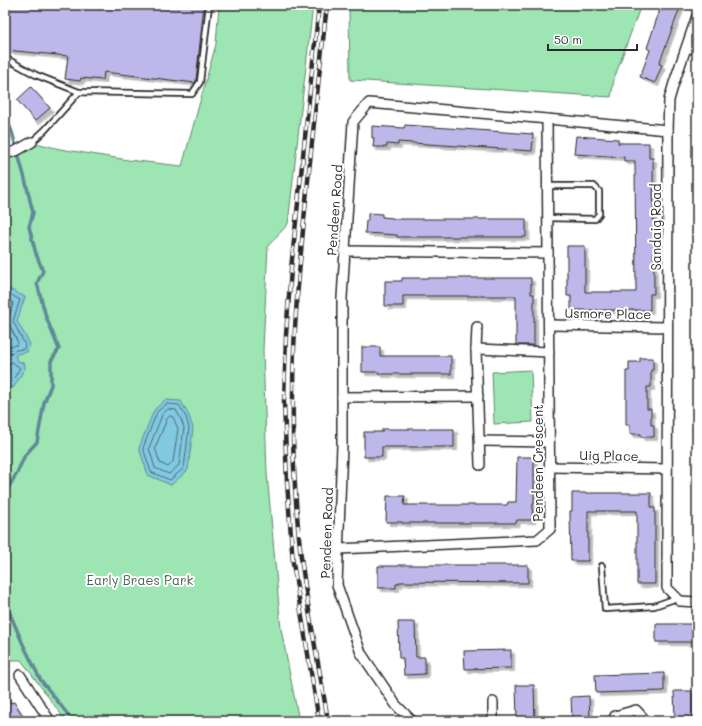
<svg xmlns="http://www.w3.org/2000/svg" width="702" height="726" viewBox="0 0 702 726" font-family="Mali,sans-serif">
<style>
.green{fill:#9de5b2;stroke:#64886e}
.water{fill:#81c8e1;stroke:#5f8998}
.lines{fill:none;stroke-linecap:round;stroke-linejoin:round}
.shore{stroke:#4d6a74;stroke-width:1}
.stream{stroke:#5f8998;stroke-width:3.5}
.building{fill:#bdb8e9;stroke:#2b2b2b;filter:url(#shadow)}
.service-casing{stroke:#2b2b2b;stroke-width:8}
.minor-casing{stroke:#2b2b2b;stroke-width:12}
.service{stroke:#fff;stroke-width:4.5}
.minor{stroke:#fff;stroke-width:9}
.rail-casing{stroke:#2b2b2b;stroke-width:4.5}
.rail{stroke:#fff;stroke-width:3;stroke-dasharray:9;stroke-linecap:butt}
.labels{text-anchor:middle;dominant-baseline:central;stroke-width:4;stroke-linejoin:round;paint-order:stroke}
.street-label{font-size:13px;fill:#2b2b2b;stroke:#fff}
.park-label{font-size:13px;fill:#4d6354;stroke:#fff}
</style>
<defs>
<filter id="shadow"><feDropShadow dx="3.5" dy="3.5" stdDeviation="0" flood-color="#0004"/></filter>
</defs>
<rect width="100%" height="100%" fill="#fff"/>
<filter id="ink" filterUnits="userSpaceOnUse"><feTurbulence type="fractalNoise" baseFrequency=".025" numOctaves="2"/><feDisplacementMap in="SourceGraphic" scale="8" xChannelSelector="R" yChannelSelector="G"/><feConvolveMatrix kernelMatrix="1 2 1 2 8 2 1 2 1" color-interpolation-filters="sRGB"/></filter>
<g filter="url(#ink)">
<g class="green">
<polygon points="219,5 313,5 288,224 268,246 263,350 267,473 281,629 299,721 66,721 21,660 5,660 5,159 40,144 60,149 128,160 182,166 216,44"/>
<polygon points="349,5 641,5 614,79 611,97 350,80"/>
<polygon points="531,370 533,422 494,424 492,372"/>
</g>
<g class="water">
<polygon points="5,287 25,297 17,321 30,344 27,352 16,354 16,360 25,364 25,368 14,387 5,390 5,361 7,360 8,356 5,355"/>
<polygon points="165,400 181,401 189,416 193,428 188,470 171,485 148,475 139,448 154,410"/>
</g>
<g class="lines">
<g class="shore">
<polyline points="5,291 20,300 13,321 25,345 24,349 16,350 12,353 5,351"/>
<path d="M5,297l8,6 -5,19 10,21c-2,4 -8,3 -13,3"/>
<polyline points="5,364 12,362 20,368 11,383 5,386"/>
<polygon points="167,404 179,405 186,417 189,428 184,468 170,480 151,472 143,448 157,412"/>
<polygon points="168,409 176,410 181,419 184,428 179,465 169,474 155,468 149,448 162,415"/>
<polygon points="170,416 173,417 178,429 173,462 168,467 160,463 155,448 167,419"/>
</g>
<g class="stream">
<polyline points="5,116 12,132 25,179 33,213 29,227 36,254 43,271 37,283 46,317 59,349 51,361 51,385 44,403 37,442 25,455 17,473 5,493"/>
<polyline points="5,602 22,642 40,679 73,721"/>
</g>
</g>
<g class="building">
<polygon points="5,5 204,5 196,81 195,83 104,72 103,80 81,78 80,81 65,79 68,56 5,50"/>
<polygon points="663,5 681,5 659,64 662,65 655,83 640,77 650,50 647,48 660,9 661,10"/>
<polygon points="31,87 50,108 35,121 17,100"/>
<polygon points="405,125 533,134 532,151 398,142 398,145 387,144 387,147 373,147 374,138 372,138 372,126 404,128"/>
<polygon points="576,136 618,139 618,143 649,143 649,158 653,158 654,294 650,294 650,310 571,310 571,296 567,296 567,246 585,246 585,292 636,292 635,161 624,161 624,157 574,154"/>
<polygon points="368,213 382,214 382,217 393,218 393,219 526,219 526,237 397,237 397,235 365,233 366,221 368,221"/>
<polygon points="402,278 531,278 531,294 534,294 534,345 516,345 516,296 403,296 403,306 385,306 385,281 402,281"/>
<polygon points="362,347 380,347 380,356 451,356 451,374 379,374 379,372 362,372"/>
<polygon points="640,358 653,358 653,370 651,370 651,387 647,387 647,409 651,409 651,425 654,425 654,437 641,437 641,434 630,434 630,425 626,425 626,371 629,371 629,362 640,362"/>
<polygon points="382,429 454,429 454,447 382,447 382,457 364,457 364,432 382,432"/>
<polygon points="517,457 534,457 534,504 533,504 532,520 517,520 516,523 402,523 402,522 386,522 387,496 405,496 404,505 507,505 508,502 516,502"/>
<polygon points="572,493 651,493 651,508 655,508 655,584 637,584 637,511 588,511 588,561 571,561 570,511 572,511"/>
<polygon points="399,565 528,565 528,583 399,582 399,584 396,584 396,588 378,588 378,566 399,566"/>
<polygon points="398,622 415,622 416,657 425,657 425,674 404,675 403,658 399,658"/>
<rect x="656" y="624" width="41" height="18"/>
<polygon points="511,650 511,668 465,669 464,651"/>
<polygon points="664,673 664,691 596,693 595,675"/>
<polygon points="516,685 534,685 535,721 517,721"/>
<polygon points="674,691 692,691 692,721 675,721"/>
<polygon points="5,694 11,703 14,702 26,721 9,721 5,715"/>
<polygon points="589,696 590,721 572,721 571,697"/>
</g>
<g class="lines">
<defs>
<g id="service">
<polyline points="5,58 36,75 79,92"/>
<polyline points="32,142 45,130 79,92 192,94 200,82 209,5"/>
<polyline points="548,186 594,186 599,191 599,214 595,219 548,218"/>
<polyline points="602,566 605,609 654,606 677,598"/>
</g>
<g id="minor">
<polyline points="687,47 697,50"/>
<polyline points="668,130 669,100 674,83 697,16"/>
<polyline points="5,154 16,151 32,142"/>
<polyline points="345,251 548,253"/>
<polyline points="549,325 667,327"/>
<polyline points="477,327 476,349 480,465"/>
<polyline points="476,349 549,352"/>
<polyline points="342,397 478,396"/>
<polyline points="480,441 549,442"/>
<polyline points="550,467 667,469"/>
<polyline points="338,549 537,540 550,529 547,119"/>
<polyline points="20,675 50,721"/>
<polyline points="412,721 396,705 361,653 337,585 342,445 342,298 353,122 369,103 668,130 667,588 680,601 697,602"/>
<polyline points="493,721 493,702"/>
<polyline points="613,721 615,716 636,710 646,721"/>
</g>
</defs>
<use href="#service" class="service-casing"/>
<use href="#minor" class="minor-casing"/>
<use href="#service" class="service"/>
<use href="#minor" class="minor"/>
<defs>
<g id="rail">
<path d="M327,5c-8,68 -15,137 -22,205 -6,61 -12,122 -12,184 -1,54 2,109 8,163 7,55 18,109 27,164"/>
<polyline points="319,721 293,563 287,482 284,402 286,335 291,269 319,5"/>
</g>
</defs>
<use href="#rail" class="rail-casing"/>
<use href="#rail" class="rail"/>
</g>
</g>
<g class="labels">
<g class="street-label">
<text transform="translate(334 210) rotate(-86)">Pendeen Road</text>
<text transform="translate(655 227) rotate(-90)">Sandaig Road</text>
<text transform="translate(608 313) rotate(1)">Usmore Place</text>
<text transform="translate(609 455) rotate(1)">Uig Place</text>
<text transform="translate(537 463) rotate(-90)">Pendeen Crescent</text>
<text transform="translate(326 533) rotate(-88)">Pendeen Road</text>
</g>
<g class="park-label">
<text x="140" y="579">Early Braes Park</text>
</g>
</g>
<rect width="702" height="726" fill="none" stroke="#fff" stroke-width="20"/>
<rect x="10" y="10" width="682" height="706" fill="none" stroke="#2b2b2b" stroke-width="1.5" filter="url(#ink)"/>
<path d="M548 44v6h89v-6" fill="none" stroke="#2b2b2b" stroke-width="2"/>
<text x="554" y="44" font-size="12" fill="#2b2b2b" stroke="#ffffff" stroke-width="3" paint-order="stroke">50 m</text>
</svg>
